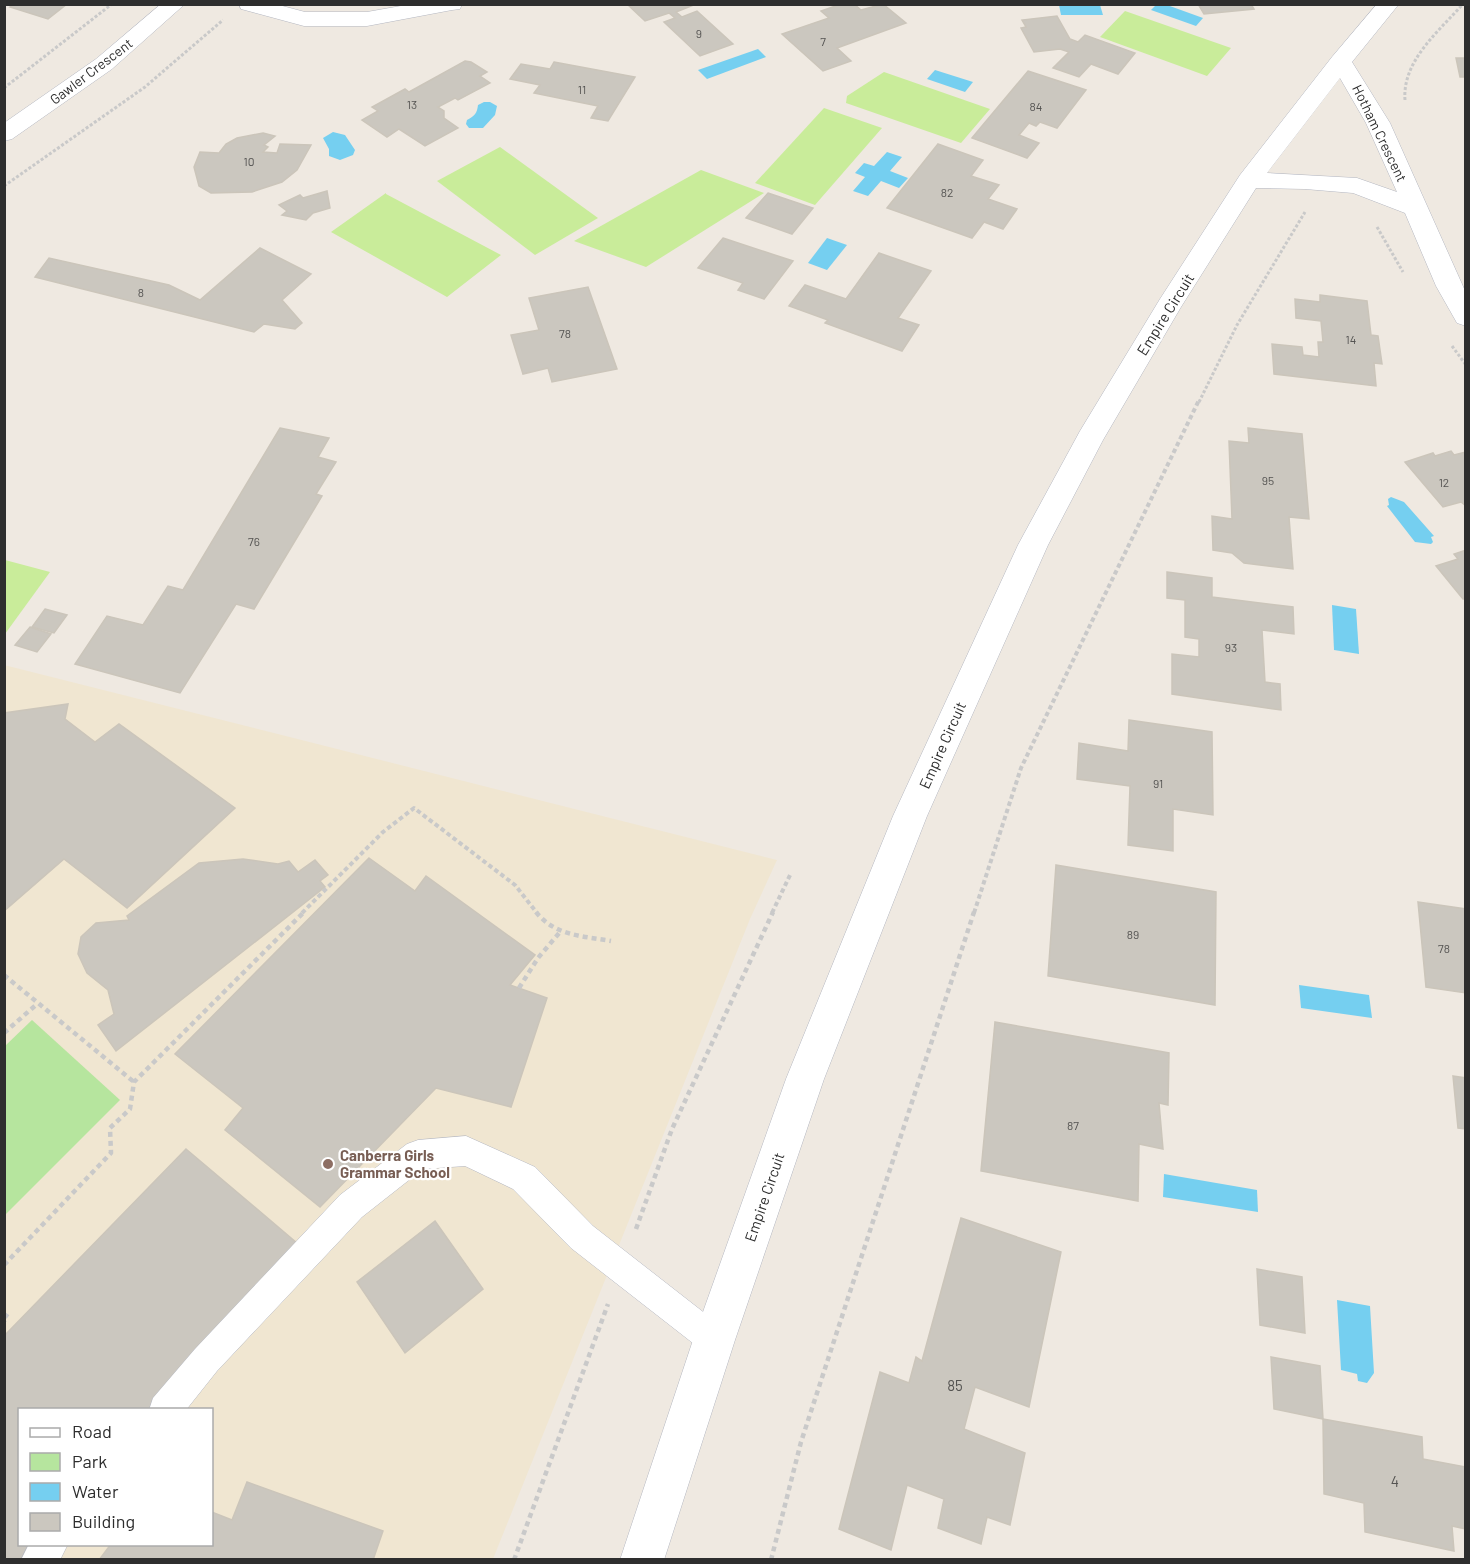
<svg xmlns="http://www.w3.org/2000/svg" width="1470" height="1564" viewBox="0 0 1470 1564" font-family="Barlow,sans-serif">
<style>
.education{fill:#f0e6d1;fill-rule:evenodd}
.green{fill:#b6e59e}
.pitch{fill:#c9ec9a}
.water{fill:#75cff0}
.building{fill:#cbc7bf;stroke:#cbc5ba;stroke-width:1.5}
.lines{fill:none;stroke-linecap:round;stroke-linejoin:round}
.service-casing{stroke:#b4b7c1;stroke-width:1}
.minor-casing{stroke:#b4b7c1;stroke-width:1}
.path-far2{stroke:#c9c9c9;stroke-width:3;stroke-dasharray:3 2;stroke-linecap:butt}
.path-far1{stroke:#c9c9c9;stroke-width:4;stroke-dasharray:4.5 3;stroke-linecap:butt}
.path{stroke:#c9c9c9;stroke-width:4.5;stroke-dasharray:5 4;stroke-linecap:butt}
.service{fill:#fff;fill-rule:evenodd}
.minor{fill:#fff;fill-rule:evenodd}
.education-dot{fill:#8d6e63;stroke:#fff;stroke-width:2}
.labels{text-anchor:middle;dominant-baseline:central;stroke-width:4.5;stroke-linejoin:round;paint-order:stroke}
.number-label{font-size:12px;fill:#555452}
.far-street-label{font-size:14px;fill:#2e2e2e;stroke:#fff}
.street-label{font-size:15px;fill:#2e2e2e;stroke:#fff}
.education-label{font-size:15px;font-weight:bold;fill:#785e54;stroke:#fff;text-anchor:start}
.near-number-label{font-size:15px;fill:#555452}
</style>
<rect width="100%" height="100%" fill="#efe9e1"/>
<path class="education" d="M4,665l773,195 -27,59 -257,640h-488zM20,1410h192v134h-192z"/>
<polygon class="green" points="32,1020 120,1100 5,1215 5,1046"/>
<g class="pitch">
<polygon points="1125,11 1231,48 1207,76 1100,37"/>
<polygon points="884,72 990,109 961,143 846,103 847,96"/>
<polygon points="824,108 882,128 815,205 755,183"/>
<polygon points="500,147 598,218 535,255 437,181"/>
<polygon points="701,170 764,193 646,267 574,241"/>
<polygon points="386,193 386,194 501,255 447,297 331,232"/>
<polygon points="5,560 50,572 5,634 4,560"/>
</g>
<g class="water">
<polygon points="1059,5 1100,5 1103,15 1061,15"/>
<polygon points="1156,5 1167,5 1203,18 1196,26 1151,10"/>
<polygon points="758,49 766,57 707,79 698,70"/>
<polygon points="935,70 973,82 965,92 927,79"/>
<path d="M484,102h6l7,4 -2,9 -12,13h-14l-3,-4 1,-4c8,-4 10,-7 11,-15z"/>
<polygon points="333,132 345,135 355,150 353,155 340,160 329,156 329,149 323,138"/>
<polygon points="887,152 902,157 890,171 908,178 899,188 881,181 868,196 853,191 865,177 855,173 864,163 874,166"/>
<polygon points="827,238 847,245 827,270 808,263"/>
<polygon points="1391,497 1404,502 1434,536 1431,537 1433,542 1431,544 1415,542 1387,506 1389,505 1388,499"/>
<polygon points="1332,605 1356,609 1359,654 1334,650"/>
<polygon points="1299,985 1369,995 1372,1018 1301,1008"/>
<polygon points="1164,1174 1257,1190 1258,1212 1163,1197"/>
<polygon points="1337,1300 1370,1306 1374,1373 1367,1383 1358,1381 1357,1374 1341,1370"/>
</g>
<g class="building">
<polygon points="14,4 67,4 48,19 10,7"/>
<polygon points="627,4 696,4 676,12 682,17 697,11 733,44 700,56 664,22 675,18 669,13 645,21"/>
<polygon points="841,4 854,4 861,10 883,4 906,23 837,48 851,61 823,71 782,34 829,18 821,11"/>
<polygon points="1198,4 1251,4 1254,9 1204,14"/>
<polygon points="1057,16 1070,39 1078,42 1085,35 1135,53 1118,74 1091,64 1079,77 1053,68 1069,52 1060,49 1034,52 1021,28 1026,27 1022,20"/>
<polygon points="1456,58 1466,58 1466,77 1460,77"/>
<polygon points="465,61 471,62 487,72 480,76 490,83 458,100 455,98 438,107 444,111 444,118 458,128 425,146 399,129 387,137 362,120 378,111 372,107 405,89 409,92"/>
<polygon points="554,62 635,77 608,121 591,118 598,106 534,93 540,85 510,79 521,64 550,69"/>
<polygon points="1028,71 1086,90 1057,128 1040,122 1036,126 1029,123 1019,135 1039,143 1027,158 972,138"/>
<polygon points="263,133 275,136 264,145 268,147 263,152 277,153 280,144 311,145 297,170 282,182 252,192 211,193 199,186 194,167 200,152 219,153 226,144 237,138"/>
<polygon points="938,144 983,160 971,176 999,185 988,199 1017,209 1003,229 984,222 972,238 887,208"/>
<polygon points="327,191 330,208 313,213 306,220 282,215 287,211 279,205 300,195 303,198"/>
<polygon points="768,193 813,208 792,234 746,218"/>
<polygon points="723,238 793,261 764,299 738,290 743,283 698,268"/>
<polygon points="260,248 311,274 282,300 302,323 295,329 264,324 254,332 35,277 49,258 169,285 200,300"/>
<polygon points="879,253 931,271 898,318 919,325 902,351 825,323 828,320 789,306 805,285 846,299"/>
<polygon points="588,287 617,369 552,382 548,368 523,374 511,335 539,330 529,298"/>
<polygon points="1320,295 1367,301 1371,335 1378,336 1382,364 1374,363 1376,386 1274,374 1272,344 1302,347 1303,355 1319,357 1318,342 1323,342 1321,321 1296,318 1295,299 1320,302"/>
<polygon points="280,428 329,438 318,457 336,462 316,494 322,496 254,609 236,604 180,693 75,664 107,616 143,625 168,586 183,590"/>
<polygon points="1248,428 1302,434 1309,519 1289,517 1293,569 1244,563 1232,553 1213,550 1212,516 1232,519 1229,441 1249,443"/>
<polygon points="1451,451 1454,455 1466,452 1466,506 1461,502 1443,507 1405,462 1433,453 1435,456"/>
<polygon points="1466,550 1466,599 1463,599 1436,566 1458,559 1454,554"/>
<polygon points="1167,572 1212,578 1212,597 1293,607 1294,634 1262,630 1265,682 1280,684 1281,710 1172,694 1172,654 1199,657 1199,639 1185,637 1185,600 1167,598"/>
<polygon points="45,609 67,615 54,633 32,627"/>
<polygon points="30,627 51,634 37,652 15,645"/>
<polygon points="68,704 65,719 95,742 119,724 235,808 127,908 64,859 4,911 4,713"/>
<polygon points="1129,720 1212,732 1213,815 1173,809 1173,851 1128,845 1130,786 1077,779 1079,743 1128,751"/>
<polygon points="369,858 415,891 426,876 535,955 510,985 547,998 511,1107 436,1088 320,1207 225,1130 243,1108 175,1054"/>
<polygon points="243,859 278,864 289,861 298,872 315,860 328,875 320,881 325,887 116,1051 98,1025 114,1014 108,990 87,973 78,954 81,937 96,923 129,920 127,916 199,863"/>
<polygon points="1056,865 1216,892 1215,1005 1048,976"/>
<polygon points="1418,902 1466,909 1466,993 1426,987"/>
<polygon points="995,1022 1169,1053 1168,1105 1159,1103 1163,1149 1139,1144 1138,1201 981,1171"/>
<polygon points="1453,1076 1466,1078 1466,1129 1458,1128"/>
<polygon points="186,1149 297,1243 152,1410 20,1410 20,1544 34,1544 21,1560 4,1560 4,1336"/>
<polygon points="961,1218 1061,1252 1029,1407 975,1387 964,1429 1025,1453 1010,1525 987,1517 981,1544 938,1528 944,1499 907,1485 891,1550 839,1529 880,1372 909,1383 916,1357 922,1361"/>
<polygon points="435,1221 483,1289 405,1353 357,1282"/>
<polygon points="1257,1269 1302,1277 1305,1333 1260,1325"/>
<polygon points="1271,1357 1320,1366 1323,1419 1274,1409"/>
<polygon points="1323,1419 1422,1437 1423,1459 1466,1467 1466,1529 1452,1526 1454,1551 1365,1532 1364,1503 1324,1494"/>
<polygon points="247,1482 383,1531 373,1560 99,1560 111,1544 212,1544 212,1512 232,1520"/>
</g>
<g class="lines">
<defs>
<g id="service">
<polygon points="466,1136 535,1167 593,1226 725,1329 730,1340 725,1351 714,1356 703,1351 571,1248 513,1189 465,1166 423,1169 362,1217 217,1371 186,1410 149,1410 153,1398 195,1349 340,1195 407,1144 418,1140"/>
<polygon points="29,1544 68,1544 60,1560 21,1560"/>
</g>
<g id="minor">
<polygon points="161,4 185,4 112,69 12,139 4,141 4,123 96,59"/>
<polygon points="239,4 275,4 305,12 367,12 412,4 462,4 460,9 452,10 367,26 304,26 241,9"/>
<path d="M1377,4h22l-47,58 38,61 76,170v33l-9,-3 -21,-37 -31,-73 -52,-20 -48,-4 -49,-1 -75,119 -78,133 -55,105 -121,271 -103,263 -89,261 -71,220h-44l73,-220 93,-261 107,-263 125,-271 62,-114 80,-132 80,-124 92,-118zM1340,78l26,45 31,69 -40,-14 -90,-5z"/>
</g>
</defs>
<use href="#service" class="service-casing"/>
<use href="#minor" class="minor-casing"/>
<g class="path-far2">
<polyline points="4,88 112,4"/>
<path d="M1405,100c-3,-39 34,-69 58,-96"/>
<polyline points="4,186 145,87 223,20"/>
<polyline points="1377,227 1403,272"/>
<polyline points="1452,346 1466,365"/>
<polyline points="1199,402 1237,325 1305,212"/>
</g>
<g class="path-far1">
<polyline points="302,913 383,832 414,808 515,885 537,913"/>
<polyline points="772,913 791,873"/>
<polyline points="974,913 1021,768 1199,400"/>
</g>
<g class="path">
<path d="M536,912c19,24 47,24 75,29"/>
<polyline points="4,975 134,1082"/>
<polyline points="519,988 538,958 560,932"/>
<polyline points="4,1033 37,1004"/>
<polyline points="636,1229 672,1129 773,912"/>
<polyline points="4,1265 111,1153 110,1128 130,1109 134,1082 304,912"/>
<polyline points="4,1314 8,1317 4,1321"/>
<polyline points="514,1560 608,1304"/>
<polyline points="771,1560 801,1442 974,912"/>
</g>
<use href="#service" class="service"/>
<use href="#minor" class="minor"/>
</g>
<circle class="education-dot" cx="328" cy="1164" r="6"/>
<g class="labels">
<g class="number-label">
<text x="699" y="33">9</text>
<text x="823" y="41">7</text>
<text x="582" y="89">11</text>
<text x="412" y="104">13</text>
<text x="1036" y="106">84</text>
<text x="249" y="161">10</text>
<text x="947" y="192">82</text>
<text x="141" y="292">8</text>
<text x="565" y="333">78</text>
<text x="1351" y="339">14</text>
<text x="1268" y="480">95</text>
<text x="1444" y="482">12</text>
<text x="254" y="541">76</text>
<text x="1231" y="647">93</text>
<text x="1158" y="783">91</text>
<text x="1133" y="934">89</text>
<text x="1444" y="948">78</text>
<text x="1073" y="1125">87</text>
</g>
<g class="far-street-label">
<text transform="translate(91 71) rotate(-37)">Gawler Crescent</text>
<text transform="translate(1380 133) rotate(64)">Hotham Crescent</text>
</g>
<g class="street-label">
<text transform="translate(1165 314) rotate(-58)">Empire Circuit</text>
<text transform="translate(942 745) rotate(-66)">Empire Circuit</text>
<text transform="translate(764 1197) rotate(-71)">Empire Circuit</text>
</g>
<g class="education-label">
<text x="340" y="1155">Canberra Girls<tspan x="340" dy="17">Grammar School</tspan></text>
</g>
<g class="near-number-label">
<text x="955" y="1385">85</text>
<text x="1395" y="1481">4</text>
</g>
</g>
<rect width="1470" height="1564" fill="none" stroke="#2e2e2e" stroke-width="12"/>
<rect x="18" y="1408" width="195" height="138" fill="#ffffff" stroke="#ababab" stroke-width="1.5"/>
<rect x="30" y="1428" width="30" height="9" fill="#ffffff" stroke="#ababab" stroke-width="1.5"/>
<text x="72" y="1438" font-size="18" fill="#2e2e2e">Road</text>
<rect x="30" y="1453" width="30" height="18" fill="#b6e59e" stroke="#ababab" stroke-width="1.5"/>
<text x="72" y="1468" font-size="18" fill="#2e2e2e">Park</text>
<rect x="30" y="1483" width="30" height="18" fill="#75cff0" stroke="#ababab" stroke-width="1.5"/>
<text x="72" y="1498" font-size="18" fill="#2e2e2e">Water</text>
<rect x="30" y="1513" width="30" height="18" fill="#cbc7bf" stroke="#ababab" stroke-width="1.5"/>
<text x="72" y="1528" font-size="18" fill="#2e2e2e">Building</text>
</svg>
